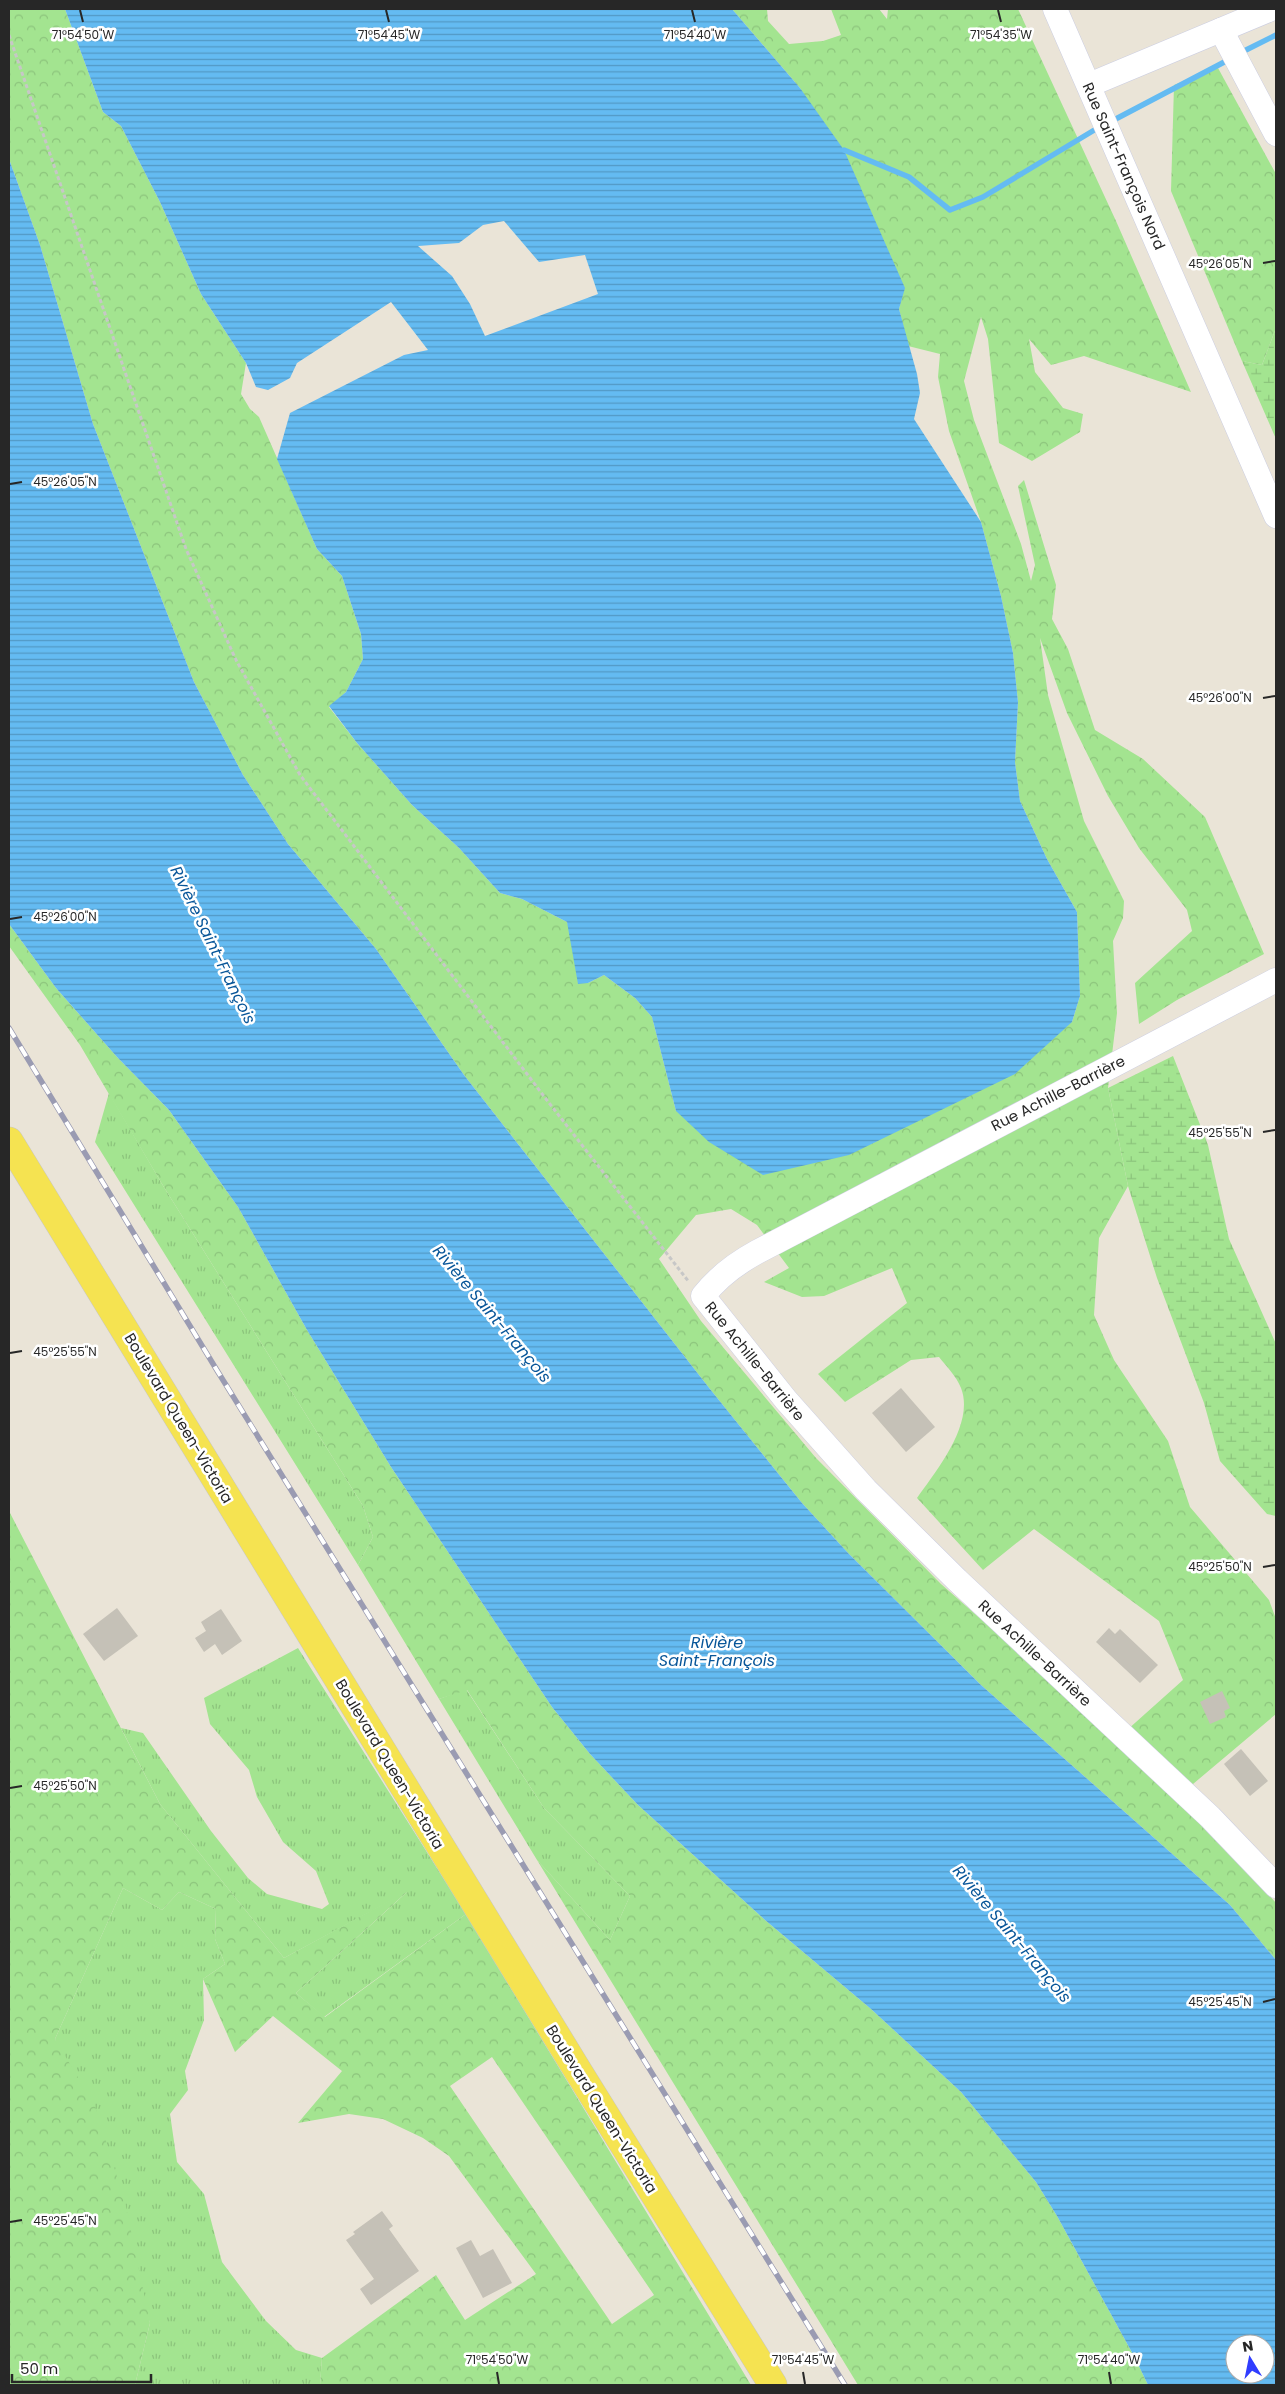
<svg xmlns="http://www.w3.org/2000/svg" width="1285" height="2394" viewBox="0 0 1285 2394" font-family="Poppins,sans-serif">
<style>
.grass{fill:url(#grass-tufts)}
.forest{fill:url(#forest-crowns);fill-rule:evenodd}
.wetland{fill:url(#wetland-marsh)}
.water{fill:url(#water-rules);fill-rule:evenodd}
.lines{fill:none;stroke-linecap:round;stroke-linejoin:round}
.stream{stroke:#64bbf2;stroke-width:5.5}
.building{fill:#c5c1b7}
.minor-casing{stroke:#cccee1;stroke-width:25}
.major-casing{stroke:#c7c7c7;stroke-width:29}
.path{stroke:#c7c7c7;stroke-width:3;stroke-dasharray:4 2.5;stroke-linecap:butt}
.minor{stroke:#fff;stroke-width:24}
.major{stroke:#f5e351;stroke-width:28}
.rail-casing{stroke:#9a9bb2;stroke-width:5.5}
.rail{stroke:#fff;stroke-width:4;stroke-dasharray:11;stroke-linecap:butt}
.ticks{fill:none;stroke:#272727;stroke-width:2}
.labels{text-anchor:middle;dominant-baseline:central;stroke-width:5;stroke-linejoin:round;paint-order:stroke}
.street-label{font-size:15px;fill:#272727;stroke:#fff}
.water-label{font-size:16px;font-style:italic;fill:#085699;stroke:#fff}
.ticks-label{font-size:12px;text-anchor:middle;fill:#272727;stroke:#fff;stroke-width:5;stroke-linejoin:round;paint-order:stroke}
</style>
<defs>
<pattern id="grass-tufts" width="24" height="20" patternUnits="userSpaceOnUse" patternTransform="scale(1.25)"><rect width="24" height="20" fill="#a3e490"/><path d="M3 7l-1-3M5 7V3M7 7l1-3M15 17l-1-3M17 17v-4M19 17l1-3" fill="none" stroke="#8cc47c"/></pattern>
<pattern id="forest-crowns" width="20" height="18" patternUnits="userSpaceOnUse" patternTransform="scale(1.25)"><rect width="20" height="18" fill="#a3e490"/><path d="M2 6a3 3 0 1 1 6 0M12 15a3 3 0 1 1 6 0" fill="none" stroke="#8cc47c"/></pattern>
<pattern id="wetland-marsh" width="20" height="14" patternUnits="userSpaceOnUse" patternTransform="scale(1.25)"><rect width="20" height="14" fill="#a3e490"/><path d="M1 5h8M5 5V1M11 12h8M15 12V8" fill="none" stroke="#8cc47c"/></pattern>
<pattern id="water-rules" width="6" height="5" patternUnits="userSpaceOnUse" patternTransform="scale(1.25)"><rect width="6" height="5" fill="#64bbf2"/><path d="M0 2.5h6" fill="none" stroke="#5298c4"/></pattern>
</defs>
<rect width="100%" height="100%" fill="#eae4d7"/>
<g class="grass">
<polygon points="109,1093 162,1184 363,1506 373,1537 358,1565 95,1142"/>
<polygon points="298,1648 466,1914 324,2017 296,1993 407,1892 284,1958 160,1804 121,1728 143,1733 211,1831 248,1878 267,1894 322,1909 329,1904 316,1871 283,1842 257,1797 249,1770 210,1724 204,1698"/>
<polygon points="466,1689 544,1808 630,1896 610,1940 537,1860 439,1699"/>
<polygon points="123,1888 162,1910 179,1892 216,1909 215,1939 225,1964 203,1979 204,2020 185,2071 188,2090 170,2114 177,2162 204,2194 222,2262 266,2321 296,2350 322,2358 320,2385 135,2385 150,2323 55,2039"/>
</g>
<g class="forest">
<path d="M9,9h56l38,103 18,14 39,76 41,92 45,69 -5,31 9,15 9,8 58,132 25,27 19,58 2,25 -17,33 -17,15 28,36 55,62 47,43 41,45 22,6 45,23 21,61 16,-8 31,23 17,19 24,94 396,-89 8,-26 -3,-84 -30,-53 -27,-58 -5,-39 3,-60 -5,-49 -12,-57 -20,-74 -32,-91 -11,-54 2,-23 -32,-8 -9,-37 5,-21 -104,-200 -68,-79h35l1,12 21,23 34,-3 18,-6 -10,-26h48l8,10 1,-10h130l98,212 75,171 -107,-36 -33,9 -22,-26 6,33 28,36 20,6 -3,18 -48,29 -33,-18 -11,-104 -7,-22 -17,64 10,39 47,124 10,37 4,-16 -17,-79 6,-6 32,105 -4,34 16,30 27,81 48,29 62,58 59,137 -87,46 -38,24 -4,-41 57,-52 -5,-21 -48,-62 -31,-52 -41,-83 -27,-75 8,57 36,126 40,80 -1,17 -10,23 4,72 -9,75 20,98 -29,52 -5,77 20,45 54,81 22,66 79,93 7,19v95l-96,81 96,108v57l-46,-55 -249,-220 -132,-131 -47,-51 -92,-114 -246,-314 -88,-126 -88,-105 -45,-69 -49,-93 -101,-258 -53,-179 -31,-86zM731,1209l26,16 32,43 -25,14 38,15 22,-1 68,-28 15,35 -89,71 27,28 66,-42 28,-3c7,9 18,20 22,31 14,36 -25,83 -44,110l66,72 51,-41 125,92 24,59 -66,59 -176,-155 -125,-126 -115,-137 -42,-62 37,-44z"/>
<polygon points="1218,68 1276,174 1276,328 1262,365 1242,361 1171,191 1174,85"/>
<polygon points="9,924 56,988 117,1057 169,1110 238,1207 307,1330 391,1467 552,1707 590,1754 638,1805 765,1920 871,2009 961,2092 1036,2182 1057,2216 1135,2358 1148,2385 858,2385 537,1860 610,1940 630,1896 544,1808 467,1690 439,1699 358,1565 373,1537 363,1506 162,1184 80,1045 9,946"/>
<path d="M9,1511l151,293 124,154 125,-68 -113,103 29,24 141,-103 285,471h-431l2,-27 114,-83 29,45 71,-46 -87,-118 -26,-18 -40,-19 -34,-5 -51,9 44,-52 -69,-55 -38,36 -32,-73 22,-15 -10,-25 1,-30 -37,-17 -17,18 -39,-22 -68,151 40,67 30,96 25,121 -15,62h-126zM492,2057l162,238 -42,29 -162,-238z"/>
</g>
<g class="wetland">
<polygon points="1276,328 1276,439 1242,361 1262,365"/>
<polygon points="1173,1056 1208,1145 1229,1239 1276,1344 1276,1516 1267,1514 1220,1461 1204,1403 1157,1278 1128,1186 1108,1088"/>
</g>
<g class="water">
<path d="M65,9h667l68,79 44,62 61,138 -6,21 18,65 3,19 -6,26 67,103 20,74 12,57 5,49 -3,60 5,39 27,58 30,53 3,84 -8,26 -57,52 -166,81 -86,20 -54,-33 -33,-31 -24,-94 -17,-19 -31,-23 -16,8 -10,1 -11,-62 -45,-23 -22,-6 -41,-45 -47,-43 -55,-62 -28,-37 17,-14 17,-33 -2,-25 -19,-58 -25,-27 -40,-90 13,-46 114,-58 24,-5 -37,-48 -94,61 -7,15 -22,12 -12,-3 -10,-24 -45,-69 -41,-92 -39,-76 -18,-14zM504,221l35,41 46,-7 13,39 -113,42 -15,-32 -18,-28 -34,-30 41,-3 24,-18z"/>
<path d="M9,159l31,86 53,179 101,258 49,93 45,69 88,105 88,126 246,314 92,114 47,51 132,131 249,220 46,55v425h-128l-13,-27 -78,-142 -21,-34 -75,-90 -90,-83 -106,-89 -127,-115 -48,-51 -38,-47 -161,-240 -84,-137 -69,-123 -69,-97 -52,-53 -61,-69 -47,-64zM1235,2344h30v30h-30z"/>
</g>
<g class="lines">
<g class="stream">
<polyline points="1240,53 1276,35"/>
<polyline points="1110,122 1230,59"/>
<polyline points="844,150 909,177 950,210 983,197 1101,126"/>
</g>
</g>
<g class="building">
<polygon points="901,1388 935,1427 906,1452 872,1413"/>
<polygon points="117,1608 138,1636 104,1661 83,1634"/>
<polygon points="221,1609 242,1641 222,1655 215,1644 204,1652 195,1638 206,1631 201,1622"/>
<polygon points="1109,1628 1115,1634 1120,1629 1158,1665 1140,1683 1096,1642"/>
<polygon points="1222,1691 1230,1708 1224,1711 1226,1717 1210,1724 1200,1702"/>
<polygon points="1241,1749 1268,1781 1250,1796 1224,1764"/>
<polygon points="382,2211 393,2226 389,2229 419,2271 371,2305 360,2289 374,2279 346,2240 355,2234 353,2232"/>
<polygon points="471,2240 480,2256 493,2249 512,2283 483,2298 456,2248"/>
</g>
<g class="lines">
<defs>
<g id="minor">
<polyline points="1055,9 1276,516"/>
<polyline points="1221,30 1276,134"/>
<polyline points="1089,85 1271,9"/>
<path d="M1276,980l-519,272c-22,12 -39,25 -54,44l83,104 80,90 91,90 253,237 66,69"/>
</g>
<polyline id="major" points="9,1141 578,2071 773,2385"/>
</defs>
<use href="#minor" class="minor-casing"/>
<use href="#major" class="major-casing"/>
<polyline class="path" points="9,35 186,549 236,660 300,775 546,1099 689,1282"/>
<use href="#minor" class="minor"/>
<use href="#major" class="major"/>
<defs>
<polyline id="rail" points="9,1028 218,1372 845,2385"/>
</defs>
<use href="#rail" class="rail-casing"/>
<use href="#rail" class="rail"/>
</g>
<path class="ticks" d="M80,10l3,12M386,10l3,12M692,10l3,12M998,10l3,12M1263,263l12,-2M10,484l12,-2M1263,698l12,-2M10,919l12,-2M1263,1132l12,-2M10,1353l12,-2M1263,1567l12,-2M10,1788l12,-2M1263,2002l12,-3M10,2222l12,-2M497,2372l2,12M803,2372l2,12M1109,2372l2,12"/>
<g class="labels">
<g class="street-label">
<text transform="translate(1124 166) rotate(66)">Rue Saint-François Nord</text>
<text transform="translate(1058 1093) rotate(-27)">Rue Achille-Barrière</text>
<text transform="translate(755 1361) rotate(51)">Rue Achille-Barrière</text>
<text transform="translate(179 1418) rotate(59)">Boulevard Queen-Victoria</text>
<text transform="translate(1035 1653) rotate(43)">Rue Achille-Barrière</text>
<text transform="translate(390 1764) rotate(59)">Boulevard Queen-Victoria</text>
<text transform="translate(602 2109) rotate(58)">Boulevard Queen-Victoria</text>
</g>
<g class="water-label">
<text transform="translate(213 945) rotate(64)">Rivière Saint-François</text>
<text transform="translate(492 1314) rotate(50)">Rivière Saint-François</text>
<text x="717" y="1642">Rivière<tspan x="717" dy="18">Saint-François</tspan></text>
<text transform="translate(1012 1934) rotate(50)">Rivière Saint-François</text>
</g>
</g>
<g class="ticks-label">
<text x="83" y="39">71°54'50"W</text>
<text x="389" y="39">71°54'45"W</text>
<text x="695" y="39">71°54'40"W</text>
<text x="1001" y="39">71°54'35"W</text>
<text x="1220" y="268">45°26'05"N</text>
<text x="65" y="486">45°26'05"N</text>
<text x="1220" y="702">45°26'00"N</text>
<text x="65" y="921">45°26'00"N</text>
<text x="1220" y="1137">45°25'55"N</text>
<text x="65" y="1356">45°25'55"N</text>
<text x="1220" y="1571">45°25'50"N</text>
<text x="65" y="1790">45°25'50"N</text>
<text x="1220" y="2006">45°25'45"N</text>
<text x="65" y="2225">45°25'45"N</text>
<text x="497" y="2364">71°54'50"W</text>
<text x="803" y="2364">71°54'45"W</text>
<text x="1109" y="2364">71°54'40"W</text>
</g>
<rect width="1285" height="2394" fill="none" stroke="#272727" stroke-width="20"/>
<g transform="translate(1250 2359) rotate(350)"><circle r="24" fill="#ffffff" stroke="#a9a9a9"/>
<path d="M0-4L9 19L0 12L-9 19Z" fill="#303dff"/>
<text y="-8" font-size="14" font-weight="bold" text-anchor="middle" fill="#272727">N</text>
</g>
<path d="M12 2374v8h139v-8" fill="none" stroke="#272727" stroke-width="2.5"/>
<text x="20" y="2374" font-size="15" fill="#272727" stroke="#ffffff" stroke-width="4" paint-order="stroke">50 m</text>
</svg>
